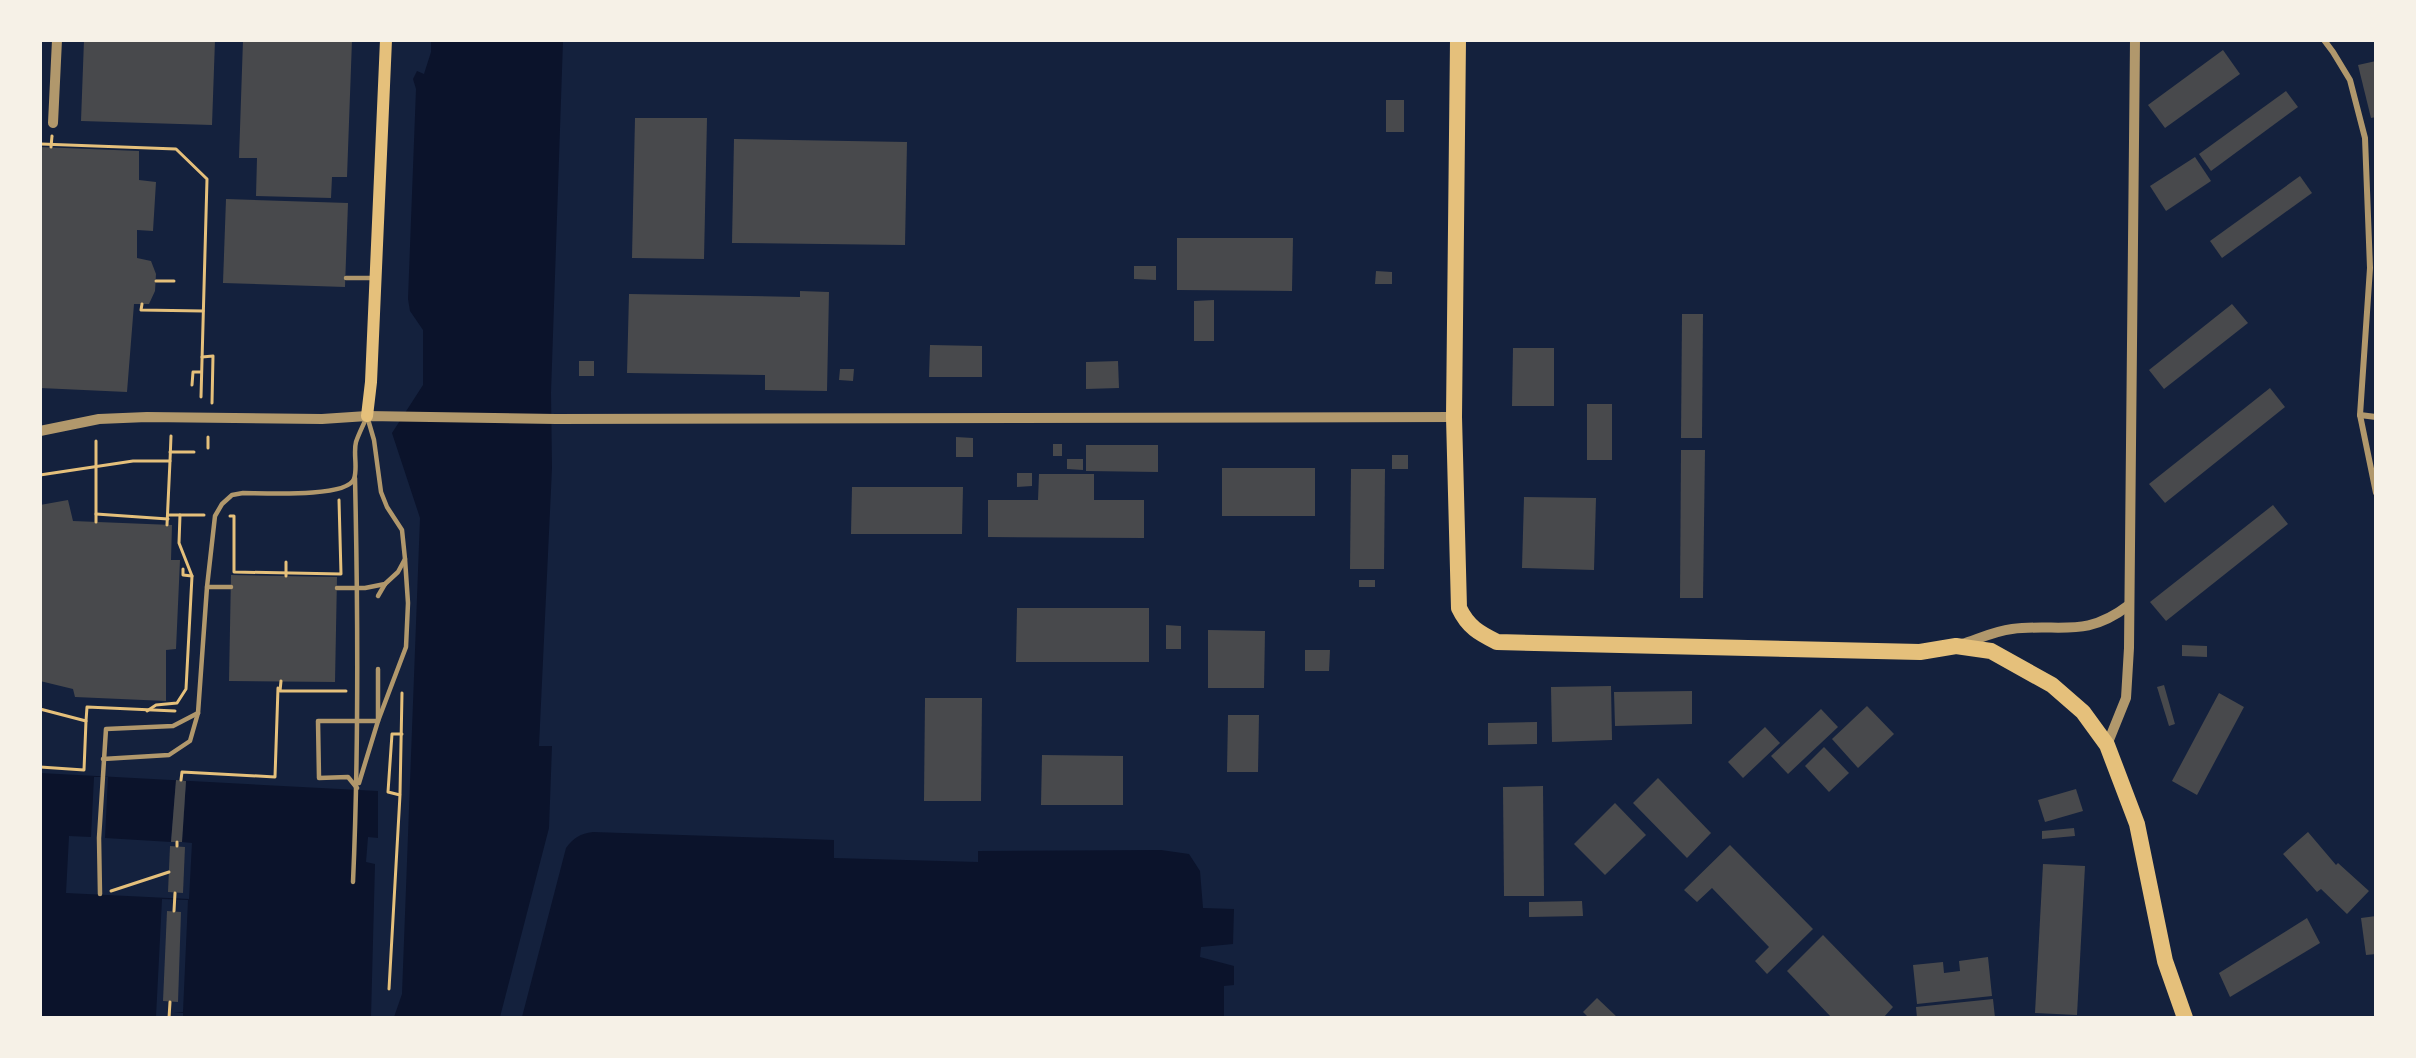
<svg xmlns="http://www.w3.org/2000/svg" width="2416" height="1058" viewBox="0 0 2416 1058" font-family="'Fira Sans Condensed',sans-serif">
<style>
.water{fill:#0b132b}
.pier{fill:#14213d}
.building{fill:#48494c}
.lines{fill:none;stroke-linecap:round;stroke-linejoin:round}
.path{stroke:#e5c07b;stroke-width:3}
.service{stroke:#b1986c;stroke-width:4.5}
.minor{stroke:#b1986c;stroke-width:6}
.tertiary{stroke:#b1986c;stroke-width:10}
.secondary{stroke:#e5c07b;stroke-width:12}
.trunk{stroke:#e5c07b;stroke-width:16}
</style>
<rect width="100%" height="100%" fill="#14213d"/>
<g class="water">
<polygon points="431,41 563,41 551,393 552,468 539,746 552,746 549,828 500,1017 394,1017 402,994 420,518 392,433 423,385 423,330 410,311 408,299 416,89 413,79 417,71 424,74 431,52"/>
<polygon points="40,773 378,791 378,838 368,837 366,862 375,864 371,1017 41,1017"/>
<path d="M593,832l241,8v18l144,4v-11l183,-1 28,4 11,17 3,37 31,1 -1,35 -32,3 -1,10 34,9v19l-10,1v32l-702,-1 44,-169c8,-11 14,-14 27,-16z"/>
</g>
<g class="pier">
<polygon points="94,777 108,777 105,838 171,842 176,780 186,781 182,842 192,843 189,899 66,893 69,836 91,837"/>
<polygon points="162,899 188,900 183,1012 174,1012 183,1013 183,1018 156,1017"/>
</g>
<g class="building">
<polygon points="84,40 215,40 212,125 81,121"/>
<polygon points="243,40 352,40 347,177 332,177 331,198 256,196 257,158 239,158"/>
<polygon points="2223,50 2240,74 2165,128 2148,105"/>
<polygon points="2376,61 2376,117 2371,118 2358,65"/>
<polygon points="2286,91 2298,107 2211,171 2199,154"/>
<rect x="1386" y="100" width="18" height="32"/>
<polygon points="635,118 707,118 704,259 632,258"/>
<polygon points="734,139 907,142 905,245 732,243"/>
<polygon points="40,147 139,151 139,180 156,182 153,231 137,230 137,258 151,261 156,274 155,291 149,304 134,304 127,392 40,388"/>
<polygon points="2195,157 2211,181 2166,211 2150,186"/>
<polygon points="2300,176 2312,193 2222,258 2210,241"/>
<polygon points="226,199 348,203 345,287 223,283"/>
<polygon points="1177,238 1293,238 1292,291 1177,290"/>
<polygon points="1134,266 1156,266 1156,280 1134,279"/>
<polygon points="1376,271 1392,272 1392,284 1375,284"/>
<polygon points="800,291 829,292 827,391 765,390 765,375 627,373 629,294 800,297"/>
<polygon points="1214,300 1214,341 1194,341 1194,301"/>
<polygon points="2232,304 2248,323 2164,389 2149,370"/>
<polygon points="1682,314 1703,314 1702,438 1681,438"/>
<polygon points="930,345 982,346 982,377 929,377"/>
<polygon points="1513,348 1554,348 1554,406 1512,406"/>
<rect x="579" y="361" width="15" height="15"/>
<polygon points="1118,361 1119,388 1086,389 1086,362"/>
<polygon points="840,369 854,369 853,381 839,380"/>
<polygon points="2270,388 2285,407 2165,503 2149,484"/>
<rect x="1587" y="404" width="25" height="56"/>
<polygon points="956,437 973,438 973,457 956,457"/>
<rect x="1053" y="444" width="9" height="12"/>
<polygon points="1086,445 1158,445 1158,472 1086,471"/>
<polygon points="1681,450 1705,450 1703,598 1680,598"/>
<rect x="1392" y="455" width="16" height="14"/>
<polygon points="1067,459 1083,459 1083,470 1067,469"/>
<rect x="1222" y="468" width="93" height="48"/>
<polygon points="1351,469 1385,469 1384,569 1350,569"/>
<polygon points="1017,473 1032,473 1032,486 1017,487"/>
<polygon points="1039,474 1094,474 1094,500 1144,500 1144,538 988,537 988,500 1038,500"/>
<polygon points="852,487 963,487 962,534 851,534"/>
<polygon points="1524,497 1596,498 1594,570 1522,568"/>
<polygon points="68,500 73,521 172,525 171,560 180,560 176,649 166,650 166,701 75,697 73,689 40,681 40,505"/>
<polygon points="2273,505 2288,524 2166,621 2150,602"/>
<polygon points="231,575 337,577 335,682 229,681"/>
<rect x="1359" y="580" width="16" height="7"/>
<polygon points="1017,608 1149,608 1149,662 1016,662"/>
<polygon points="1166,625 1181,626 1181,649 1166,649"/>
<polygon points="1208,630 1265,631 1264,688 1208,688"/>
<polygon points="2182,645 2207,646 2207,657 2182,656"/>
<polygon points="1305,650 1330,650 1329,671 1305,671"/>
<polygon points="2164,685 2175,724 2169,726 2157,687"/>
<polygon points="1611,686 1612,740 1552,742 1551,687"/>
<polygon points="1692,691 1692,724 1615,726 1614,692"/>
<polygon points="2219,693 2244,707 2197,795 2172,781"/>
<polygon points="925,698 982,698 981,801 924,801"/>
<polygon points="1867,706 1894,734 1858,768 1832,739"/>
<polygon points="1821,709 1838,727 1788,774 1771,756"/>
<polygon points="1228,715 1259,715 1258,772 1227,772"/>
<polygon points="1537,722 1537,744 1488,745 1488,723"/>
<polygon points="1765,727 1780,743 1743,778 1728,762"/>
<polygon points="1824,747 1849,773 1829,792 1805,766"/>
<polygon points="1042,755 1123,756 1123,805 1041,805"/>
<polygon points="1658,778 1711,833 1687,858 1633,803"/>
<polygon points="176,780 186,781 182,842 171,842"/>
<polygon points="1543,786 1544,896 1504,896 1503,787"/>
<polygon points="2076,789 2083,811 2045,822 2038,800"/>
<polygon points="1615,803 1646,835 1605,875 1574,844"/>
<polygon points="2074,828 2075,836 2042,839 2042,831"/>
<polygon points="2308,832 2336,865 2338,863 2369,891 2347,914 2321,889 2317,892 2283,854"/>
<polygon points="1730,845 1813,929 1767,974 1755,961 1769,947 1712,888 1697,902 1684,890"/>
<polygon points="170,846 185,847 183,893 168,892"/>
<polygon points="2043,864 2085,866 2077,1015 2035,1013"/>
<polygon points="1582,901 1583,916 1529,917 1529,902"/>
<polygon points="167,911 181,912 178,1002 163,1001"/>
<polygon points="2376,916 2376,954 2366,955 2361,918"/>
<polygon points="2307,918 2320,943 2230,997 2219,973"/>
<polygon points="1823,935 1893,1007 1883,1018 1832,1018 1787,971"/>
<polygon points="1988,957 1992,996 1917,1004 1913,965 1943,962 1944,973 1960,971 1959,961"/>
<polygon points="1597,998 1618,1018 1589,1018 1583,1012"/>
<polygon points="1993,999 1995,1018 1917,1018 1916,1007"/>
</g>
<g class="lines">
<g class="path">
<polyline points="41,144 176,149 207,179 201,397"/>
<polyline points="51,147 52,136"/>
<polyline points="156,281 174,281"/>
<polyline points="142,304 141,310 203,311"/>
<polyline points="202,357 213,356 212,403"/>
<polyline points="192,385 193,372 201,372"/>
<polyline points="208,448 208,437"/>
<polyline points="170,452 194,452"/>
<polyline points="170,461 171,436"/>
<polyline points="40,475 133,461 170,461 167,525"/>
<polyline points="96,514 168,519"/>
<polyline points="168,515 204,515"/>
<polyline points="230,516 234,516 234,572 341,574 339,500"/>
<polyline points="96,522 96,441"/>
<polyline points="183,569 183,575 192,576"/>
<polyline points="286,576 286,562"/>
<polyline points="281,681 280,691 346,691"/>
<polyline points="40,709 86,721 87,707 175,711"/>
<polyline points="147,711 156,705 177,703 186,689 192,576 179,543 180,515"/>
<polyline points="40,767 84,770 86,721"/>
<polyline points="181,780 182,772 275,777 278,688"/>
<polyline points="400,794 402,693"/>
<polyline points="177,842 177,846"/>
<polyline points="111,891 169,872"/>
<polyline points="174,911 175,893"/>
<polyline points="389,989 400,795 388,792 392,734 402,734"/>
<polyline points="169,1018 170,1002"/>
</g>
<g class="service">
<polyline points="346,278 373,278"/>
<polyline points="207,587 231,587"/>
<polyline points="337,588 365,588 385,584 398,572 405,559 402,530 387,507 381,492 374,440 367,416"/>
<polyline points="378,596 385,584"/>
<path d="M103,759l66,-4 21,-14 8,-28 9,-126 8,-71 7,-12 10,-9 11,-2c19,0 104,5 111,-14 4,-11 -1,-26 2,-37 3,-9 8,-18 11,-26"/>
<polyline points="359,783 378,721 378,669"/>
<polyline points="357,788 348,777 319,778 318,721 378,721 406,647 408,603 405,559"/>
<path d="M353,882c6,-135 5,-269 2,-404"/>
<polyline points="100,894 99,838 106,729 173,726 198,713"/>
</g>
<g class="minor">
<polyline points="2324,40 2333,52 2350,80 2365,138 2370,268 2360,415 2376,493"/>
<polyline points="2360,415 2376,417"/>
</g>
<g class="tertiary">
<polyline points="53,123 57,40"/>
<polyline points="40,431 99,419 147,417 322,419 367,416 556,419 1454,417"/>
<path d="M1962,644c16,-5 33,-13 50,-15 48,-6 73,10 117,-24"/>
<polyline points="2107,745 2126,698 2129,648 2135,40"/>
</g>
<polyline class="secondary" points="367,416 371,382 386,40"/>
<path class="trunk" d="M1458,40l-4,377 5,191c9,19 20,25 38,34l423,10 36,-6 35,5 61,34 31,27 24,33 30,79 28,137 20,57"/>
</g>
<rect width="2416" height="1058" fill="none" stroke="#f6f1e7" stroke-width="84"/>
</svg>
